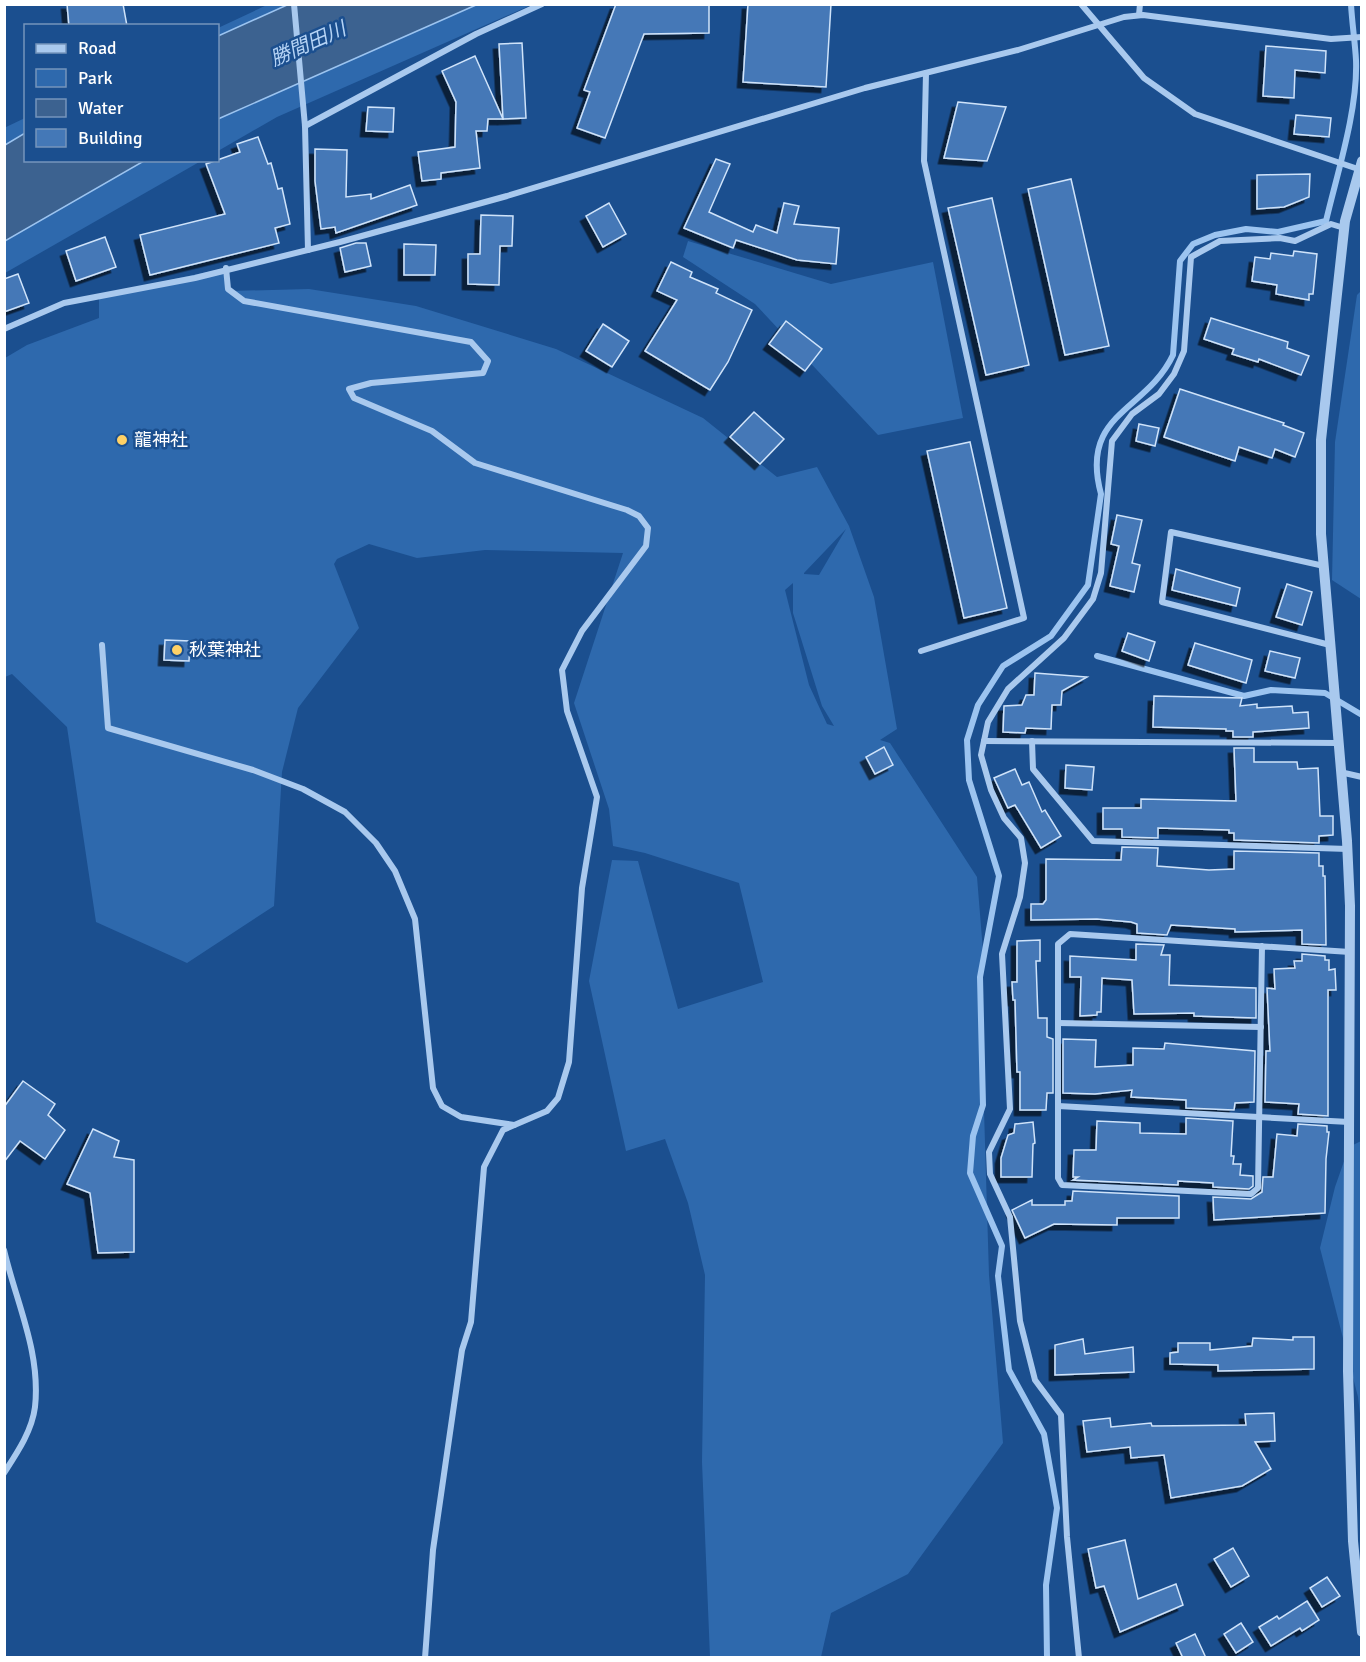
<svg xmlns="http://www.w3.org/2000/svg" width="1366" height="1662" viewBox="0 0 1366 1662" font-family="Signika,'Noto Sans JP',sans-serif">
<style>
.green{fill:#2e69ad;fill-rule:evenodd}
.water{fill:#3c6290;stroke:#9cc4f0;stroke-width:1.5}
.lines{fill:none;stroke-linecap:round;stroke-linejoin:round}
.stream{stroke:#9cc4f0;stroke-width:6}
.building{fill:#4478b7;stroke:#cfe3fa;stroke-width:1.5;filter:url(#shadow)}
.minor{stroke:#a9c9ee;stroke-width:6}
.tertiary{stroke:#a9c9ee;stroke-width:10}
.poi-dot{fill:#ffd166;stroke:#1b4f8f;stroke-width:2}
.labels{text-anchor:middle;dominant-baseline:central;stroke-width:5;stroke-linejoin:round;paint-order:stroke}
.poi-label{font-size:18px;fill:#fff;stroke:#1b4f8f;text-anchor:start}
.water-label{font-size:20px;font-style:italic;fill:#b5d3f5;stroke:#1b4f8f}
</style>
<defs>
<filter id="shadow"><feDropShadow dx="-5.5" dy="5.5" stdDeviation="0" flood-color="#0009"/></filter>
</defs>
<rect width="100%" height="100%" fill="#1b4f8f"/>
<g class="green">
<polygon points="267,5 531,5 277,117 218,151 218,28"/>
<polygon points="25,118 26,160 201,161 5,273 4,128"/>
<polygon points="688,241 831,284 933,262 963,418 878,435 755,304 683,257"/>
<path d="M226,268l5,23 78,-2 107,17 140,43 147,69 74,59 40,-10 32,59 25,71 23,132 -17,11 10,3 87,134 6,74 -3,27 9,297 14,168 -95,131 -77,39 -10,44h-111l-8,-195 3,-187 -17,-72 -23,-64 -39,12 -37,-170 23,-121 26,1 40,148 85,-27 -24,-99 -94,-30 -32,-7 -4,-37 -35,-106 49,-150 -138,-3 -68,8 -48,-14 -32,15 -3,5 25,64 -61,80 -16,64 -8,134 -87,57 -91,-41 -29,-195 -55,-53 -7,3v-319l22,-13 72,-27v-23zM846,529l-27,46 -15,-1v-1zM793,583v30l29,93 12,20 -7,-2 -18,-39 -24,-95z"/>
<polygon points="1361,291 1361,599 1332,580 1335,442 1357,295"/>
<polygon points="1361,1141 1361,1422 1358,1397 1320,1248 1335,1187 1349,1147"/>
</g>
<g class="water">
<polygon points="287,5 476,5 218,119 218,36"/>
<polygon points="25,133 26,160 144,161 5,241 5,145"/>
</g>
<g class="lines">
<g class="stream">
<polyline points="1097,656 1244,696 1271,690 1325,693 1362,715"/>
<path d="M1047,1658l-1,-73 11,-77 -13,-74 -35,-64 -11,-94 4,-30 -32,-73 3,-37 10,-31 -3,-128 19,-101 -30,-96 -2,-40 11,-35 25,-39 48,-30 37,-51 13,-91c-22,-81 45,-82 72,-139l7,-94 13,-17 22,-9 31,-6 32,3 48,-11c11,-47 32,-111 30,-161 -1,-18 -4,-37 -5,-56"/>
</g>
</g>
<g class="building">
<polygon points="67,4 123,4 127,26 69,26"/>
<polygon points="616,4 709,4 709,33 644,34 605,138 577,128 590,92 584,90"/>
<polygon points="748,4 831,4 826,87 743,82"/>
<polygon points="522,43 526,118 503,119 499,44"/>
<polygon points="1266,46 1326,51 1325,73 1295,70 1294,98 1263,96"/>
<polygon points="475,56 503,119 488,119 487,131 476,131 480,168 441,173 441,179 422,181 418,152 455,147 456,102 442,71"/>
<polygon points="958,102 1006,107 987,161 944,158"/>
<polygon points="368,107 394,108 393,132 366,131"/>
<polygon points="1296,115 1331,118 1329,137 1294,134"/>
<polygon points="258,137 268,164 271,163 278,189 282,188 290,224 275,228 279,243 150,275 140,235 225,214 206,164 240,152 237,144"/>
<polygon points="315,149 347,150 346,197 371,194 371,199 410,185 417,205 336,233 335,227 321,229 315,181"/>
<polygon points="716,159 730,164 709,212 753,232 756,225 777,233 784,203 799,206 794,224 839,228 836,264 797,260 736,240 733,248 684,228"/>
<polygon points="1310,174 1309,197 1284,207 1257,209 1257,175"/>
<polygon points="1071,179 1109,346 1065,355 1028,189"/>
<polygon points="992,198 1029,365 986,375 948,208"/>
<polygon points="609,203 626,234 603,247 586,216"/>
<polygon points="481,215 513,216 512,246 500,246 499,285 468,284 468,254 480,254"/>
<polygon points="105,237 116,267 76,281 66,251"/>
<polygon points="356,243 366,243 371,266 345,272 340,248"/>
<polygon points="404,244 436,245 435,275 404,275"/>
<polygon points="1294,251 1317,254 1313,294 1309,294 1309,300 1276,294 1277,285 1252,281 1255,257 1270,259 1271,253 1293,256"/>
<polygon points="671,262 692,272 690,277 718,289 716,293 752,310 728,362 710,390 645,351 677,300 657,291"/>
<polygon points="18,274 29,303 4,312 4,279"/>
<polygon points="1211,318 1288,342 1287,348 1309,356 1301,375 1259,359 1258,362 1232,354 1234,349 1204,339"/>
<polygon points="786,321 822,349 805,371 769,344"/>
<polygon points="603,324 629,341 612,367 586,351"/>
<polygon points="1180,389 1284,423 1283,425 1304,433 1295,457 1275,449 1272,458 1239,447 1235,461 1164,437"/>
<polygon points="754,412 784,439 760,464 730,437"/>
<polygon points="1139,424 1159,428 1155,446 1136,441"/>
<polygon points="970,442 1007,608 964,618 927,451"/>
<polygon points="1117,515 1142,520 1132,563 1140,565 1134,592 1110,586 1119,546 1111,544"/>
<polygon points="1176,569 1240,588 1236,606 1172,590"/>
<polygon points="1287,584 1312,592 1302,625 1276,617"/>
<polygon points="1128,633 1155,642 1149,661 1122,651"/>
<polygon points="165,640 190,641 189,661 164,660"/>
<polygon points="1195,643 1252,660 1246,683 1188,665"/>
<polygon points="1270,651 1300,658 1295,678 1265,671"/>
<polygon points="1035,673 1087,677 1062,691 1061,705 1052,705 1051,729 1026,728 1025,733 1003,732 1004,706 1022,705 1026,695 1034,695"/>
<polygon points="1154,696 1242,698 1240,706 1257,704 1257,708 1292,706 1293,713 1308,712 1309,728 1253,732 1253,737 1233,737 1233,731 1226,731 1226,729 1153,727"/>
<polygon points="884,747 893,765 875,774 866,757"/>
<polygon points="1234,748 1254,748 1254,762 1297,762 1298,769 1318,768 1320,816 1333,816 1333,835 1319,836 1319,843 1234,840 1234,833 1229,833 1229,830 1158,828 1158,838 1122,837 1122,829 1103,829 1103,808 1141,808 1141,799 1236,801"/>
<polygon points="1066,765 1094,767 1092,790 1065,788"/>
<polygon points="1015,769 1022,785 1029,782 1042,812 1045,810 1061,836 1041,848 1015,805 1008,808 994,778"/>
<polygon points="1122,847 1158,848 1157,866 1209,870 1234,869 1234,851 1319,853 1319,866 1323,866 1323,876 1325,876 1326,945 1302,944 1302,930 1235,932 1235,929 1171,925 1167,935 1137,933 1137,924 1131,922 1097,919 1031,920 1031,904 1043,904 1046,900 1046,859 1121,860"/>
<polygon points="1040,940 1040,961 1036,961 1038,1018 1047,1018 1047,1037 1053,1039 1053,1093 1047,1093 1046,1110 1020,1110 1020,1072 1017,1072 1015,1000 1013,1000 1012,982 1017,982 1017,941"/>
<polygon points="1136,944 1164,945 1161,955 1170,955 1169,985 1256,988 1256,1018 1194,1016 1194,1013 1134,1014 1132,980 1102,978 1101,1012 1097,1012 1097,1015 1080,1016 1081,977 1070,977 1070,956 1136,960"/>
<polygon points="1302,954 1325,956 1325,960 1329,960 1329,970 1335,969 1336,990 1328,990 1328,1116 1298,1114 1299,1104 1265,1102 1266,1051 1270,1051 1267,988 1275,989 1274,969 1295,968 1294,961 1302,961"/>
<polygon points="1063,1039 1096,1040 1095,1067 1133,1065 1133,1048 1164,1049 1165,1043 1255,1051 1254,1102 1235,1103 1234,1110 1186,1108 1186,1100 1131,1097 1132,1090 1095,1094 1063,1093"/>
<polygon points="23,1081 55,1104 48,1115 65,1130 45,1159 20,1141 4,1162 4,1107"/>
<polygon points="1186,1118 1233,1121 1231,1156 1234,1156 1233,1164 1241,1164 1240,1175 1253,1176 1253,1186 1249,1189 1213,1187 1213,1183 1178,1181 1178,1185 1073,1180 1078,1177 1073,1177 1074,1150 1096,1150 1097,1121 1140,1123 1140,1133 1186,1134"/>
<polygon points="1033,1122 1035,1143 1033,1144 1032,1177 1001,1177 1001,1158 1008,1135 1014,1133 1015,1124"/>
<polygon points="1298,1124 1327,1126 1327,1132 1329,1132 1326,1159 1325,1213 1214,1220 1213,1197 1251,1199 1262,1192 1263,1177 1273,1177 1277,1134 1297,1136"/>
<polygon points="93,1129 119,1141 114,1157 134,1160 134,1252 98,1253 90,1193 67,1184"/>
<polygon points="1073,1191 1179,1196 1179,1218 1117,1218 1117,1225 1054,1224 1025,1238 1012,1210 1032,1200 1032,1205 1065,1205 1065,1201 1072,1201"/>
<polygon points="1293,1337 1314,1337 1314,1369 1218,1371 1218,1365 1170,1364 1170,1353 1178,1352 1178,1343 1210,1343 1210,1350 1252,1346 1253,1338 1293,1340"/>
<polygon points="1083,1339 1085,1354 1133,1347 1134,1372 1055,1375 1055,1345"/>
<polygon points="1274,1413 1275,1441 1255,1442 1271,1469 1242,1486 1171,1498 1164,1455 1131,1458 1130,1447 1087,1452 1083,1421 1110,1418 1111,1427 1151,1423 1152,1426 1246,1425 1245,1414"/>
<polygon points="1125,1540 1138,1599 1176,1584 1183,1605 1120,1632 1104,1586 1096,1588 1088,1549"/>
<polygon points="1233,1548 1249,1576 1231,1587 1214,1559"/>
<polygon points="1327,1577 1340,1596 1322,1607 1310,1588"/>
<polygon points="1307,1601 1319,1620 1302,1631 1300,1628 1271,1646 1259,1627 1277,1616 1279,1619"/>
<polygon points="1241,1623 1253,1642 1236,1653 1224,1634"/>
<polygon points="1195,1634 1206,1658 1183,1658 1176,1643"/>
</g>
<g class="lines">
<g class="minor">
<polyline points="294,4 305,126 308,250"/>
<polyline points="1081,4 1144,78 1195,114 1361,170"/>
<polyline points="1139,15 1140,4"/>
<polyline points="305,126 476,34 542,4"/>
<polyline points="226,268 228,289 244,301 471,342 488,361 483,373 371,383 349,389 354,398 432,431 475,463 627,510 639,516 648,528 646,546 582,631 562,670 567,711 597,797 582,888 569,1062 558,1098 547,1111 503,1130 484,1167 471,1322 462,1350 433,1550 425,1658"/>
<polyline points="4,329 64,303 195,278 340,242 507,196 865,88 1018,50 1124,17 1143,15 1331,39 1362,37"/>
<polyline points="1324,566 1171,532 1162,602 1330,645"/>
<polyline points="102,645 108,728 253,770 303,789 345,812 376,843 395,871 415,919 433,1088 442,1106 461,1117 514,1125"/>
<polyline points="921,651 1024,618 924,161 926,73"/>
<polyline points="984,741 1338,743"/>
<polyline points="1032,741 1033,769 1093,841 1348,849"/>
<polyline points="1340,772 1362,777"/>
<polyline points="1262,946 1258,1188 1251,1194 1062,1185 1058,1178 1058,944 1070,934 1350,952"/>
<polyline points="1058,1023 1261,1027"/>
<polyline points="1058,1106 1349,1122"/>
<path d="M4,1250c12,52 37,102 31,157 -3,24 -18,46 -31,66"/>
<polyline points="1079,1658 1067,1537 1061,1415 1035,1380 1020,1321 1010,1217 990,1174 989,1152 1010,1109 1002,954 1020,897 1025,863 1021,838 1004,818 991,790 981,755 988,722 1008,689 1064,638 1093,599 1101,573 1112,441 1132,414 1159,394 1174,374 1184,351 1191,257 1220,241 1280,238 1295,241 1331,224 1344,228"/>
</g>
<polyline class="tertiary" points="1362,161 1345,221 1321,440 1321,534 1347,841 1350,906 1348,1371 1353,1541 1362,1632"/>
</g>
<g class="poi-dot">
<circle cx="122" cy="440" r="6"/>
<circle cx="177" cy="650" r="6"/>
</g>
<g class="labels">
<g class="poi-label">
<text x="134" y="440">龍神社</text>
<text x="189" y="650">秋葉神社</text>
</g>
<g class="water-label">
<text transform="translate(308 44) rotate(-24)">勝間田川</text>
</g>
</g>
<rect width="1366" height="1662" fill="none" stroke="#ffffff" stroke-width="12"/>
<rect x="24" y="24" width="195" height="138" fill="#1b4f8f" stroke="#7695bc" stroke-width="1.5"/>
<rect x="36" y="44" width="30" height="9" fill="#a9c9ee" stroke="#7695bc" stroke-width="1.5"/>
<text x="78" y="54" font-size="18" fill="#ffffff">Road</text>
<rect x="36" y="69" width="30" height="18" fill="#2e69ad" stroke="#7695bc" stroke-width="1.5"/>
<text x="78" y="84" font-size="18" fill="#ffffff">Park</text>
<rect x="36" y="99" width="30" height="18" fill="#3c6290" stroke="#7695bc" stroke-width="1.5"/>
<text x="78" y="114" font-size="18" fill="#ffffff">Water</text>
<rect x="36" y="129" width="30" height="18" fill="#4478b7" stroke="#7695bc" stroke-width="1.5"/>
<text x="78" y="144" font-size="18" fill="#ffffff">Building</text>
</svg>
